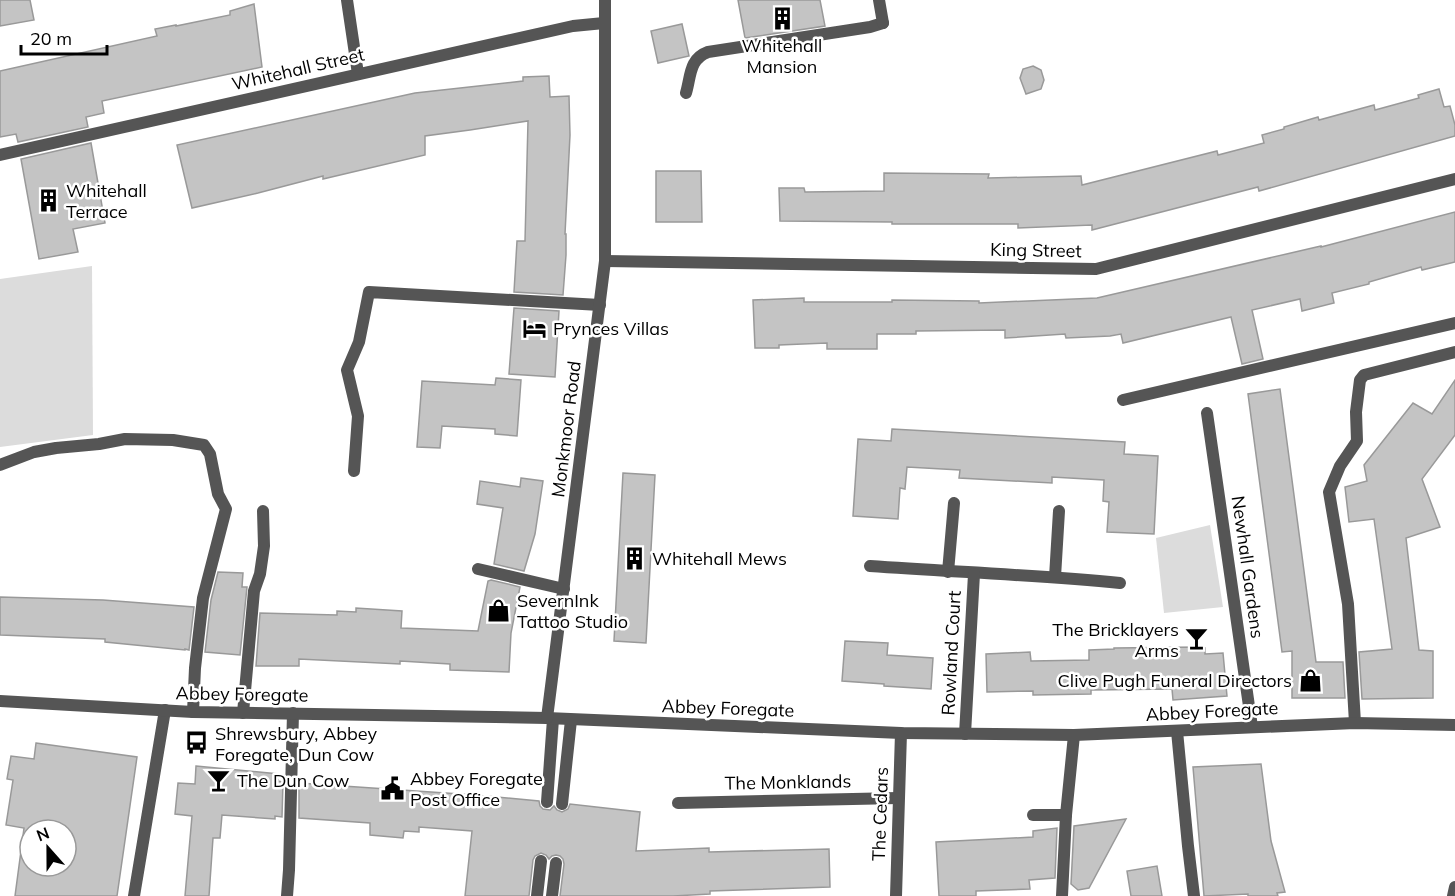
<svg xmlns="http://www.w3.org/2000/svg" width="1455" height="896" viewBox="0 0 1455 896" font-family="Mulish,sans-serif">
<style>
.green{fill:#dcdcdc}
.building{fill:#c4c4c4;stroke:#999;stroke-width:1.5;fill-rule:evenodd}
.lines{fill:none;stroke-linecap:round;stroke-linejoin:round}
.service{stroke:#555;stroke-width:12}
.minor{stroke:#555;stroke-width:12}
.tertiary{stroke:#555;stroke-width:12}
.labels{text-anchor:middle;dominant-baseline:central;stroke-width:5;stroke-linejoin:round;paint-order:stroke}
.poi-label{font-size:18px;fill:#000;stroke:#fff;text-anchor:start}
.street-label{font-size:18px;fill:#000;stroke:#fff}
</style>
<rect width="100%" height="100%" fill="#fff"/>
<g class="green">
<polygon points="92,266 93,435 0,447 0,279"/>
<polygon points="1210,525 1223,607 1164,613 1156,538"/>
</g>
<g class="building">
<polygon points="0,0 30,0 34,20 0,26"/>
<polygon points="738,0 820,0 825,26 745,38"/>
<polygon points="254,4 262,67 102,101 104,113 86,117 88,127 18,142 16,134 0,137 0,71 157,36 155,29 176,25 176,26 230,15 230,11"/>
<polygon points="682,24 689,56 658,63 651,31"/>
<polygon points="1033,66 1041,70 1044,80 1041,89 1026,94 1020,78 1023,69"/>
<polygon points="549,76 550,97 569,96 570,135 565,234 566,234 566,255 563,295 514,292 517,241 525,241 528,121 470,130 425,136 425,155 323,179 323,176 258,193 192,208 177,145 415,93 523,81 523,77"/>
<polygon points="1439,89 1444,107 1450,106 1455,125 1455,136 1259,191 1258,187 1092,230 1092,225 1018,228 1018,224 892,224 892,222 780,221 779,188 804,188 805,192 884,191 884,173 989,174 988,178 1081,176 1082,185 1217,151 1218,155 1264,143 1262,135 1284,129 1284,127 1318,117 1319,120 1374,105 1375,110 1419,98 1418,95"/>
<polygon points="91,143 105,223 73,229 78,252 39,259 21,159"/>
<polygon points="656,171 701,171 702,222 656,222"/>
<polygon points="1455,212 1455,262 1422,270 1421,267 1369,282 1369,284 1332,293 1334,303 1302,311 1300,299 1252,310 1263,359 1242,364 1231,317 1123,343 1121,334 1110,336 1066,338 1065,334 1005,338 1005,330 916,331 916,334 877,334 877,349 827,349 827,343 779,345 779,348 755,348 753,300 804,298 804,302 892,302 892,300 979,301 979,303 1097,298 1321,246 1321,247"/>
<polygon points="514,308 559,311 555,377 509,374"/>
<polygon points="496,378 521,380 517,436 495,434 495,429 442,426 440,448 417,447 422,381 495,385"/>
<polygon points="1455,380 1455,435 1422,479 1440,527 1406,538 1419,650 1433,651 1433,698 1362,699 1359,652 1392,649 1374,519 1349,522 1345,487 1367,481 1364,465 1413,403 1432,414"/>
<polygon points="1280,389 1316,662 1343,662 1345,698 1292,698 1292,651 1282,652 1248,394"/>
<polygon points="892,429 1125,442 1124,454 1158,456 1154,534 1107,532 1109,502 1103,501 1104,480 1052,477 1052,483 959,478 960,470 907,467 905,489 900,488 898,519 853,516 858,439 891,441"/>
<polygon points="623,473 655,475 646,643 614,641"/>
<polygon points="521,478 543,481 535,534 524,571 494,564 503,508 477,504 480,481 520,487"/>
<polygon points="218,572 243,573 242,587 247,587 240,655 205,652 211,600"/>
<polygon points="491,580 520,587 511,633 509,672 450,670 450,664 400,661 400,664 299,659 299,666 256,666 260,613 337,615 337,611 356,612 356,608 402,611 401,628 478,631 488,581"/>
<polygon points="0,597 103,600 194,607 189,650 185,649 185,650 105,642 105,639 0,635"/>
<polygon points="845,641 888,643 887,655 933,658 931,689 884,686 884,684 842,681"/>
<polygon points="1199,647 1199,648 1205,648 1205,654 1223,653 1227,696 1173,700 1172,689 1091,690 1091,694 1033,695 1033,691 987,692 986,654 1030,652 1031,661 1089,660 1089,650 1114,649 1114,648"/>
<path d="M36,743l101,14 -20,139h-102l9,-68 -18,-3 7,-45 -6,-1 4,-23 23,3zM30,830h36v36h-36z"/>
<polygon points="1261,764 1271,841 1285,892 1277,893 1278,896 1248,896 1248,894 1204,896 1193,767"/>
<polygon points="196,766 279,774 278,781 283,782 282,817 275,816 275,819 222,815 220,838 213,838 209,896 185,896 192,816 175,814 178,783 195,784"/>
<polygon points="299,783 475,795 539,801 540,806 543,809 550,810 554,806 557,810 562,812 568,809 570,804 640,812 636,851 709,848 709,852 829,849 830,887 710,891 710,894 673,896 560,896 564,864 563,859 560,856 556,855 552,856 549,859 546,855 541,853 535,856 533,860 529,896 465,896 472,831 419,827 419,832 404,831 403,838 370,835 370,823 299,818"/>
<polygon points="1126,819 1089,888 1078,890 1071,884 1074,826"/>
<polygon points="1057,828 1055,878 1029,880 1030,889 976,891 976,896 939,896 936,842 1033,837 1033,831"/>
<polygon points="1157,866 1162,896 1131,896 1127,871"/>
</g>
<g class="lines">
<g class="service">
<polyline points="347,0 358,74"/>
<path d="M686,93c5,-17 3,-34 22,-41l162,-25 13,-4"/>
<polyline points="1123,400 1455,323"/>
<polyline points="1207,413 1252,727"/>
<polyline points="0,465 34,452 56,448 99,444 125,439 173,440 204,445 210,454 218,494 226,509 203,598 195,668 193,712"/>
<polyline points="354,471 358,416 347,370 359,342 369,292 600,305"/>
<path d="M870,566c84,6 167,9 250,17"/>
<polyline points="478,569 564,589"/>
<polyline points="948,572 954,503"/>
<polyline points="1055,577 1059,511"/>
<polyline points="243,713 254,591 260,574 264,546 263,511"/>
<polyline points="1355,723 1348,604 1329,492 1340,466 1357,441 1356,412 1360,380 1364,375 1455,352"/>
<polyline points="1177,731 1188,846 1194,896"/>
<polyline points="547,802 553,719"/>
<polyline points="562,804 571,720"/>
<polyline points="1033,815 1066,815"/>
<polyline points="134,896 165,710"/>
<polyline points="287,896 289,870 293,713"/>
<polyline points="537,896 541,861"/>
<polyline points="552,896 556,863"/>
<polyline points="1062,896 1066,815 1074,735"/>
</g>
<g class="minor">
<polyline points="879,0 883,23"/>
<polyline points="0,155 573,26 604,23"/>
<polyline points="605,261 1096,269 1455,179"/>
<polyline points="965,734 974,574"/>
<polyline points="678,803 898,798"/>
<polyline points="896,896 901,733"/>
<polyline points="1453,896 1455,887"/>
</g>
<g class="tertiary">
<polyline points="0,701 193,712 547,718 901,733 1074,735 1355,723 1455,725"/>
<polyline points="547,718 605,261 605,0"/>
</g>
</g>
<defs>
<symbol id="building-bare" viewBox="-9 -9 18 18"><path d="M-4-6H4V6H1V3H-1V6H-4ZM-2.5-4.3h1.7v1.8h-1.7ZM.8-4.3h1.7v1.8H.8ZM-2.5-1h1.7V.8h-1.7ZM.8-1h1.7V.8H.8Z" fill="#000" stroke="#fff" stroke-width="2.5" paint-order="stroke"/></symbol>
<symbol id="hotel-bare" viewBox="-9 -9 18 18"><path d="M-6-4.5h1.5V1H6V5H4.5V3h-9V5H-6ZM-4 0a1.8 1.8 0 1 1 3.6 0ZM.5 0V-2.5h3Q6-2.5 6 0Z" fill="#000" stroke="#fff" stroke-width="2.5" paint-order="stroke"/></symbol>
<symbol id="shop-bare" viewBox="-9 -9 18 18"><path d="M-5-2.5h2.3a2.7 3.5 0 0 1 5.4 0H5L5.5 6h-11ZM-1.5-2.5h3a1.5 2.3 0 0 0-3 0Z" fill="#000" stroke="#fff" stroke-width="2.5" paint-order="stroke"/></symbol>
<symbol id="bar-bare" viewBox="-9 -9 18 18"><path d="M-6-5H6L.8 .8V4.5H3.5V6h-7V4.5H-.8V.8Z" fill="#000" stroke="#fff" stroke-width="2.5" paint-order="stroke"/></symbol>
<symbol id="bus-bare" viewBox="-9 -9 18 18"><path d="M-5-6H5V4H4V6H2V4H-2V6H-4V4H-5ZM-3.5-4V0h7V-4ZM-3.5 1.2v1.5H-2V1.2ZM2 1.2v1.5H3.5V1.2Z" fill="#000" stroke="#fff" stroke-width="2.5" paint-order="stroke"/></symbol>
<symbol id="civic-bare" viewBox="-9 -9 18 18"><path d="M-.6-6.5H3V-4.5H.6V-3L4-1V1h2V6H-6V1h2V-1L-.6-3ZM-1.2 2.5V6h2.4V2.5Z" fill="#000" stroke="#fff" stroke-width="2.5" paint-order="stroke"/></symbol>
</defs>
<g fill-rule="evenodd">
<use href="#building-bare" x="766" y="2" width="33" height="33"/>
<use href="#building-bare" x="32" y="184" width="33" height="33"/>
<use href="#hotel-bare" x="518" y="312" width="33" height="33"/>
<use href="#building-bare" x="618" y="542" width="33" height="33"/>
<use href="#shop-bare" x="482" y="594" width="33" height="33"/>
<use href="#bar-bare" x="1180" y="622" width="33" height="33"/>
<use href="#shop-bare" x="1294" y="664" width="33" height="33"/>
<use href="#bus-bare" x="180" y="726" width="33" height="33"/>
<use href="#bar-bare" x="202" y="764" width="33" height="33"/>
<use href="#civic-bare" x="376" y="772" width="33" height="33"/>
</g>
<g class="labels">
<g class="poi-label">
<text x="782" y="45" text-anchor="middle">Whitehall<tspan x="782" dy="21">Mansion</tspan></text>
<text x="66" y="190">Whitehall<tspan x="66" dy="21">Terrace</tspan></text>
<text x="553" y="328">Prynces Villas</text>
<text x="652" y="558">Whitehall Mews</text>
<text x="517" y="600">SevernInk<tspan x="517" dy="21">Tattoo Studio</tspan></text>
<text x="1179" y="629" text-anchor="end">The Bricklayers<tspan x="1179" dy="21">Arms</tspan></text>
<text x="1292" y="680" text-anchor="end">Clive Pugh Funeral Directors</text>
<text x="215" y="733">Shrewsbury, Abbey<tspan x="215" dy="21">Foregate, Dun Cow</tspan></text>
<text x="410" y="778">Abbey Foregate<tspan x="410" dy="21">Post Office</tspan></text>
<text x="237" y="780">The Dun Cow</text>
</g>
<g class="street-label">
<text transform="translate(298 69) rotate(-13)">Whitehall Street</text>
<text transform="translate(1036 250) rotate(1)">King Street</text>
<text transform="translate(566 429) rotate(-83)">Monkmoor Road</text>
<text transform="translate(1248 567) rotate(82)">Newhall Gardens</text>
<text transform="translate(951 653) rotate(-87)">Rowland Court</text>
<text transform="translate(242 694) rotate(1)">Abbey Foregate</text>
<text transform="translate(728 708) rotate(2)">Abbey Foregate</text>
<text transform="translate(1212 711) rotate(-3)">Abbey Foregate</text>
<text transform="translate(788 782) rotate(-1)">The Monklands</text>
<text transform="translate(880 814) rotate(-88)">The Cedars</text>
</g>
</g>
<g transform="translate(48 848) rotate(339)"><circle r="28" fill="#ffffff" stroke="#999999" stroke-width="1.5"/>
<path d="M0-4.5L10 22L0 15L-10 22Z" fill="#000000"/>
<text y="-9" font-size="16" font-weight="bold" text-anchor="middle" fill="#000000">N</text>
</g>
<path d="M21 45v9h86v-9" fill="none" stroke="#000000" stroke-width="3"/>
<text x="30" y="45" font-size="18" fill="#000000" stroke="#ffffff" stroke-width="4.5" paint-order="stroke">20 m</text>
</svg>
